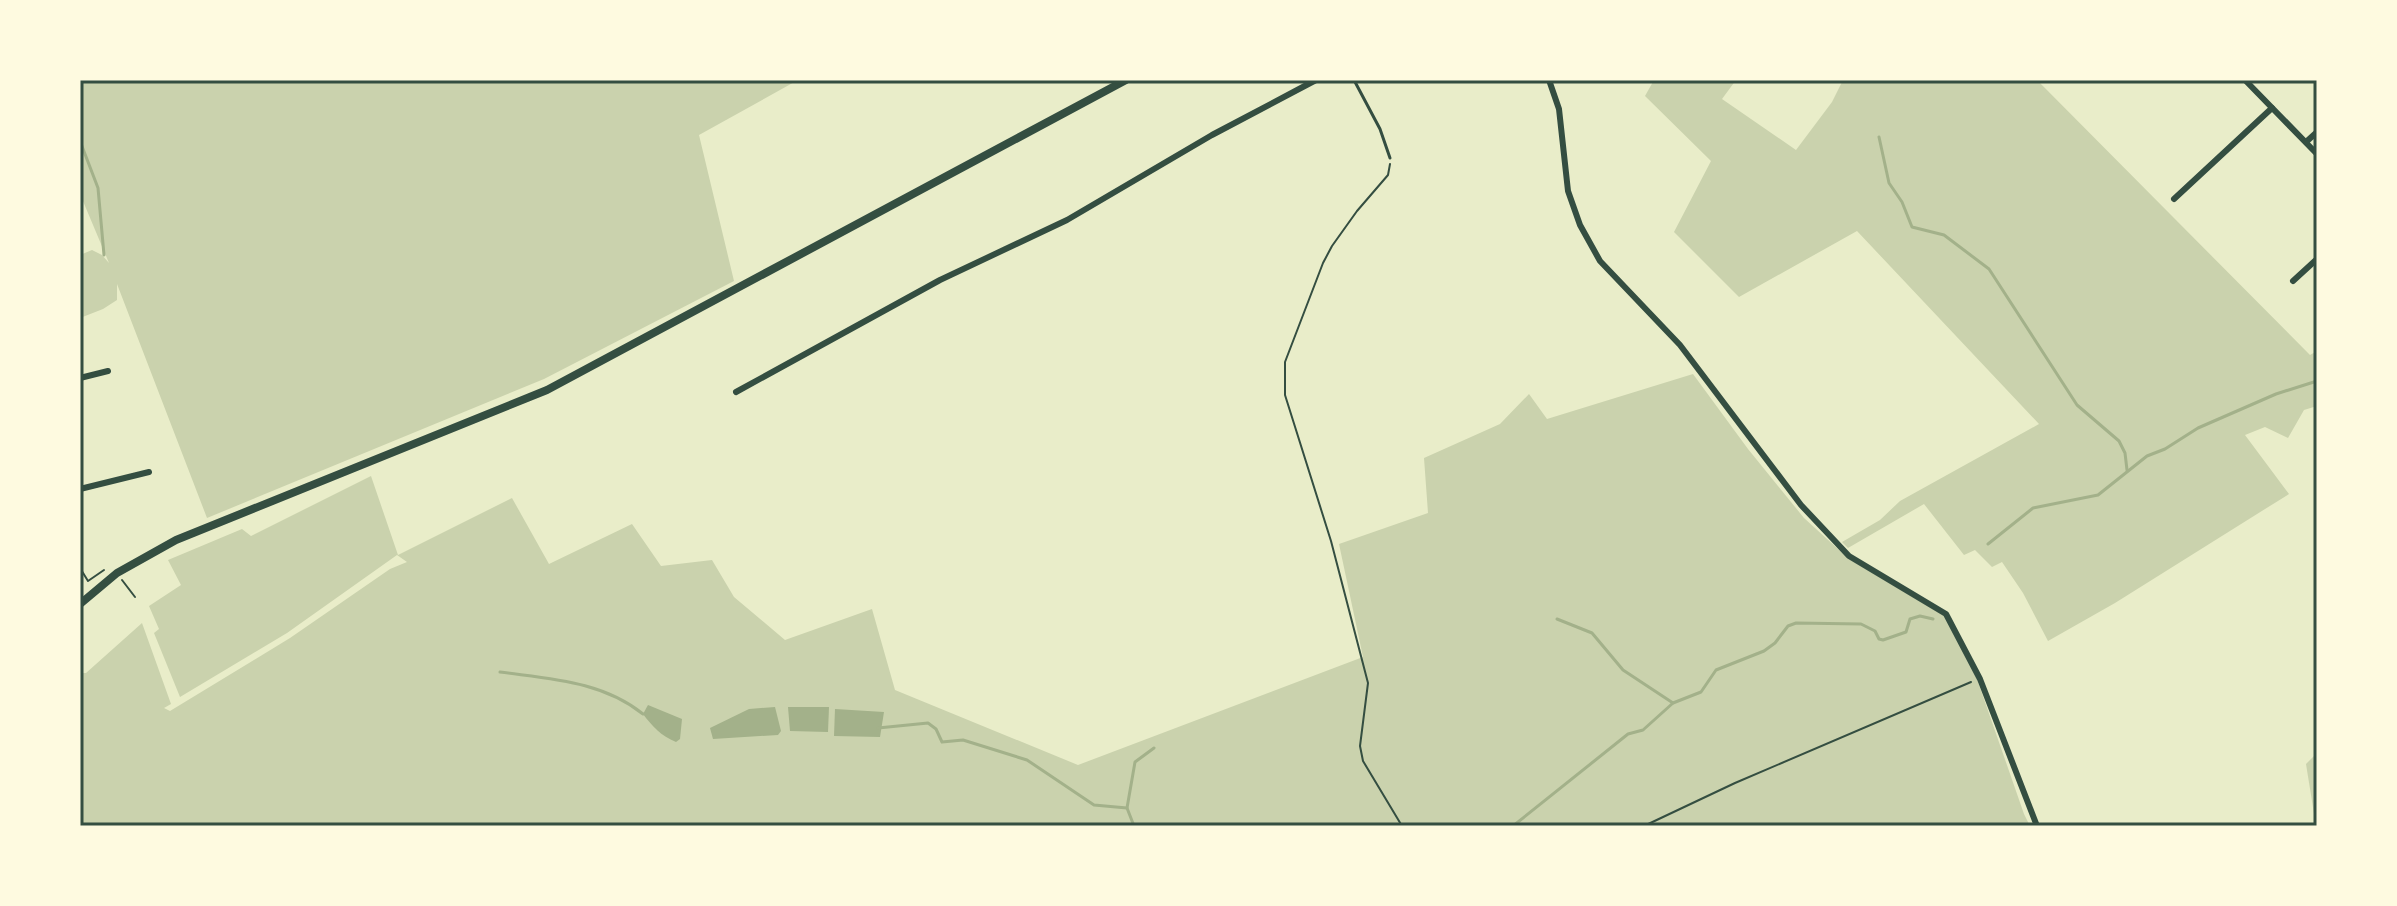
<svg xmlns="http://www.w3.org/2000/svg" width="2397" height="906" viewBox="0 0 2397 906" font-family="'Varela Round',sans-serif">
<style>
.green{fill:#cad2ad}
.water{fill:#a3b18a}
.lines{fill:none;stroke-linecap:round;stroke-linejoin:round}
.stream{stroke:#a3b18a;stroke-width:3}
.path{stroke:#344e41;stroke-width:2}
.service{stroke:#344e41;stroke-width:3}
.minor{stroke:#344e41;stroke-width:6}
.secondary{stroke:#344e41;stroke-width:8}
.neatline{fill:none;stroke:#344e41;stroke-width:3}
</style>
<rect width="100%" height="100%" fill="#e9edc9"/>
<g class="green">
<polygon points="80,80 798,80 699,135 734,281 544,379 207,518 117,284 117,300 103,309 80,318 80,255 92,250 102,255 109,263 80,194"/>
<polygon points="1654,80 1736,80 1722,99 1796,150 1832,102 1843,80 2037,80 2310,355 2317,351 2317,406 2304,410 2288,438 2265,427 2245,435 2289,494 2115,603 2048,641 2023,593 2002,562 1992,567 1975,550 1964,555 1924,504 1848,548 1842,542 1880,520 1900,501 2039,424 1857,231 1739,297 1674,232 1711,161 1645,96"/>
<polygon points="1693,374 1748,449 1804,518 1849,559 1945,616 1977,679 2024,814 2030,826 80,826 80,673 86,673 142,623 171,704 164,708 170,711 290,638 390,569 407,562 397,555 287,633 180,697 154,633 159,629 149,606 181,585 168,560 242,529 251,536 371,476 398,555 512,498 549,564 632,524 661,566 712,560 734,597 785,640 872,609 895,690 1078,765 1363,657 1339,544 1428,513 1424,458 1500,424 1529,394 1547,419"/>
<polygon points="2317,753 2317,826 2316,826 2306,764"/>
</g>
<g class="water">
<path d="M648,705l34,14 -2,20 -4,3c-15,-6 -24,-16 -33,-28z"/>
<polygon points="775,707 781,731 778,735 713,739 710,728 749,709"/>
<polygon points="788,707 829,707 828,732 790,731"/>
<polygon points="835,709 884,712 880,737 834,736"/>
</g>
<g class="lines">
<g class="stream">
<polyline points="80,104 80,111"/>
<polyline points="1879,137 1889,183 1902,202 1912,227 1944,235 1989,269 2077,405 2119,441 2125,453 2127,470"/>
<polyline points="80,141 98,188 104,255"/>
<polyline points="1988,544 2033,508 2098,495 2147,456 2165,449 2198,428 2276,394 2317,381"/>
<polyline points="1557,619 1592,633 1623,670 1673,703"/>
<path d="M500,672c50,7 102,9 143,42"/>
<polyline points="878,728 928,723 936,729 942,742 963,740 1027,760 1094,805 1127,808 1134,826"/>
<polyline points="1127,808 1135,762 1154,748"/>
<polyline points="1513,826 1628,734 1643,730 1673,703 1701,692 1716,670 1764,651 1775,643 1788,626 1796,623 1861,624 1875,631 1879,639 1883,640 1906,632 1910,619 1920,616 1933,619"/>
</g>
<g class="path">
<polyline points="1390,164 1388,175 1357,211 1332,246 1323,263 1285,362 1285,395 1331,541 1368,683 1360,746 1363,761 1402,826"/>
<polyline points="80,568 88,581 104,570"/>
<polyline points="122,580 135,597"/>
<polyline points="1644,826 1735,783 1971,682"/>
</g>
<polyline class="service" points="1354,80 1380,129 1390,158"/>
<g class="minor">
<polyline points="1549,80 1559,109 1568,191 1580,225 1600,261 1680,345 1801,505 1849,556 1946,614 1980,679 2037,826"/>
<polyline points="2245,80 2317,154"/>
<polyline points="2306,142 2317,132"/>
<polyline points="2174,199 2272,108"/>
<polyline points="2293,281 2317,259"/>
<polyline points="80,378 108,371"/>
<polyline points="736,392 940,280 1067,220 1212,135 1316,80"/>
<polyline points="80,489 149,472"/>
</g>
<polyline class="secondary" points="80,604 117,573 176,540 547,390 1126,80"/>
</g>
<rect width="2397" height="906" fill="none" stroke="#fefae0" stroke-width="164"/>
<rect x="82" y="82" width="2233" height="742" class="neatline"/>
</svg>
